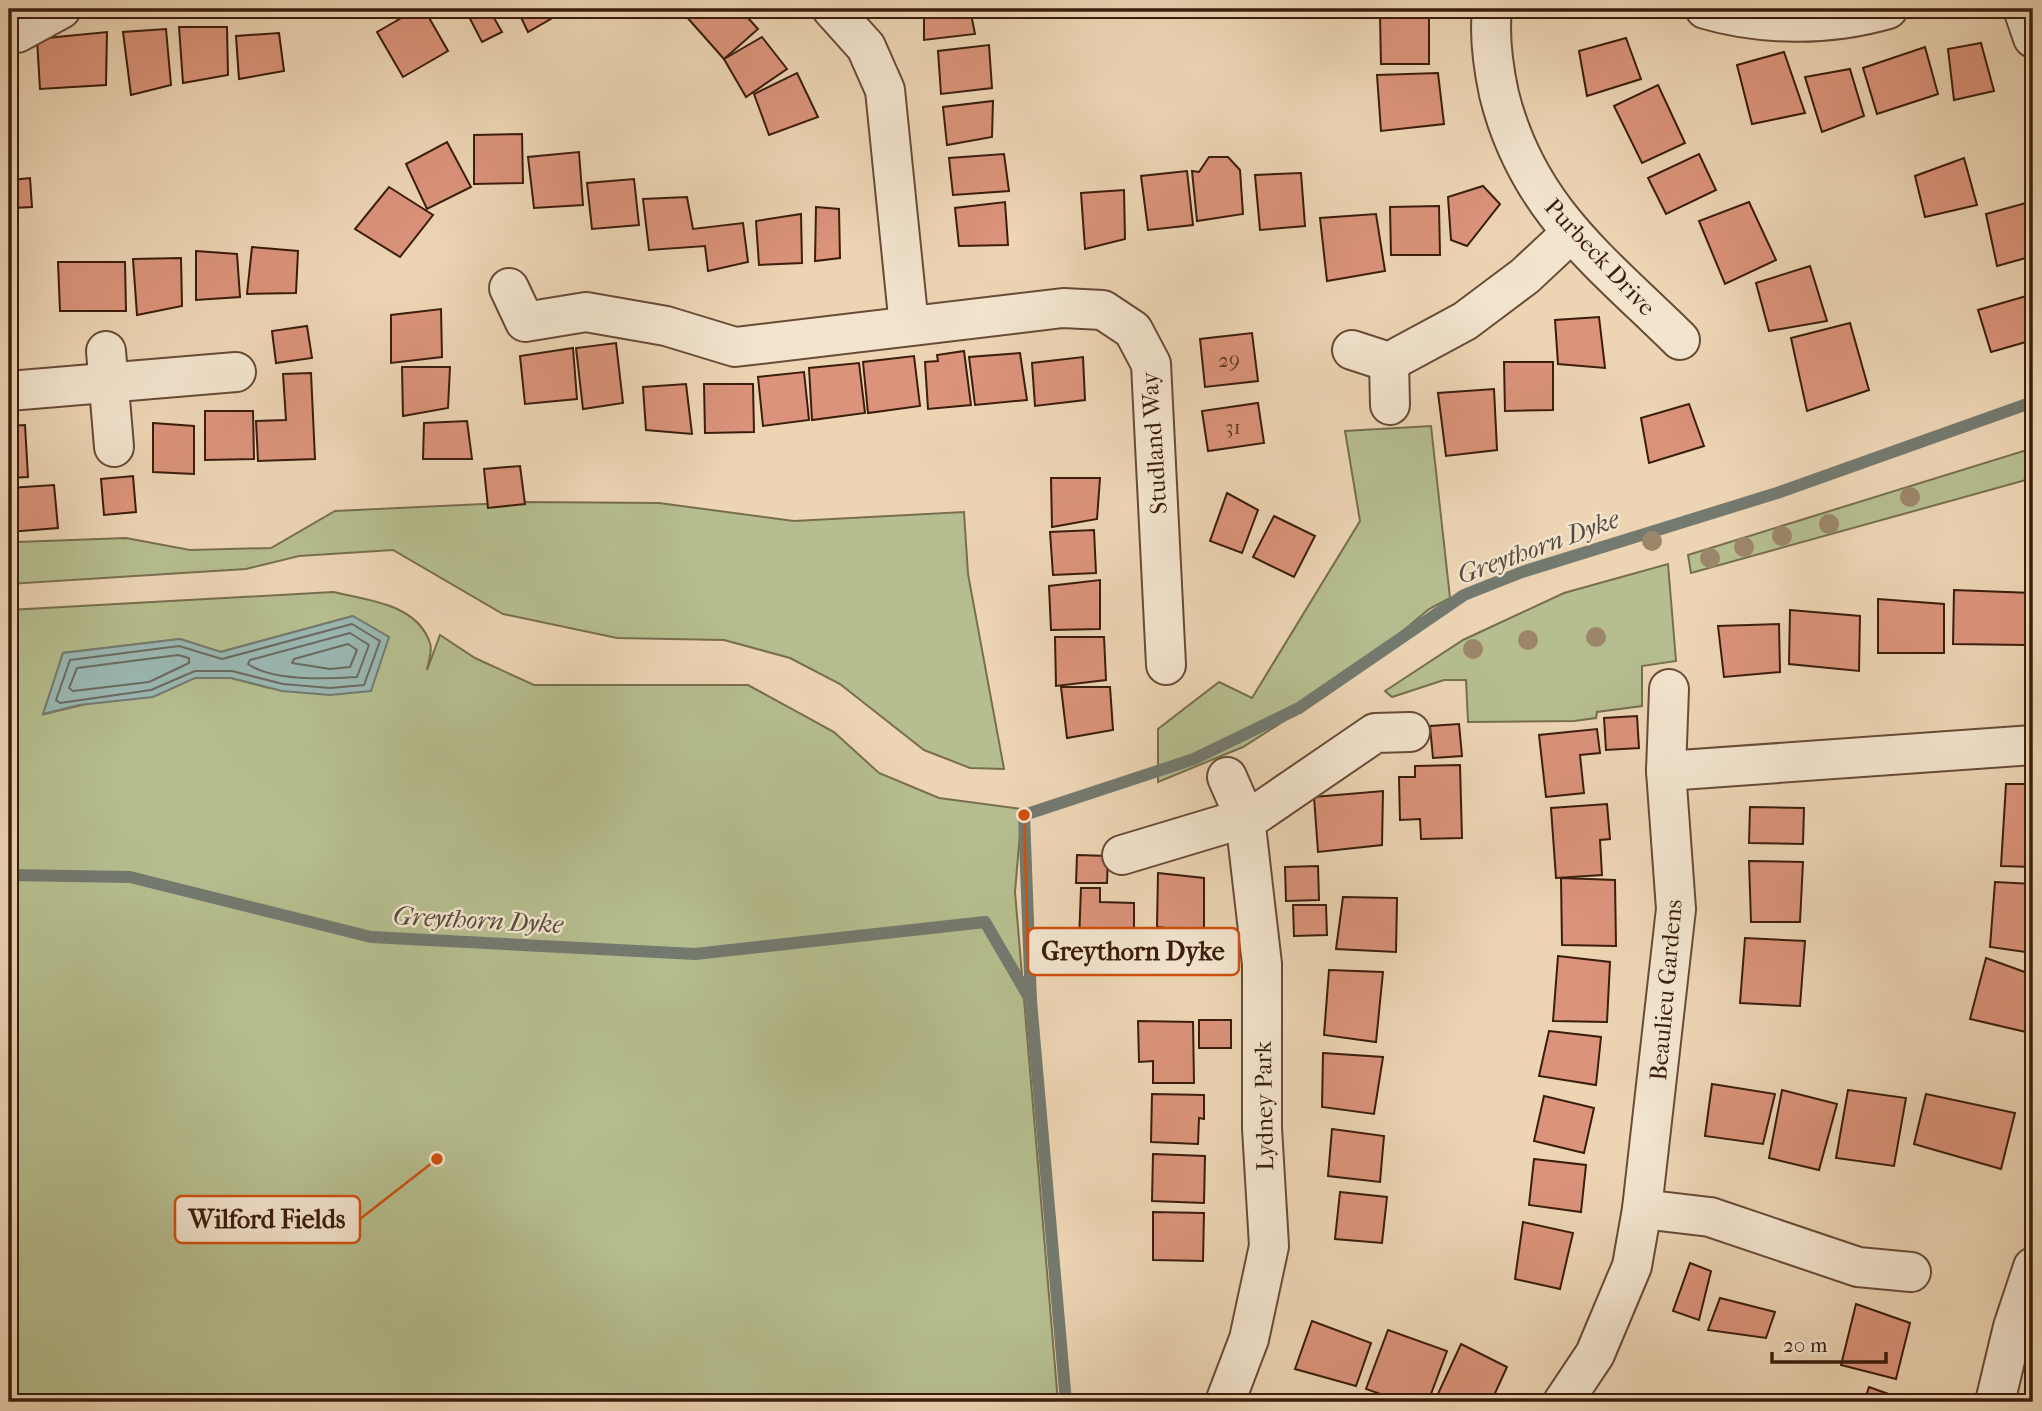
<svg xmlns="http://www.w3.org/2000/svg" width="2042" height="1411" viewBox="0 0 2042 1411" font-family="'IM FELL French Canon',serif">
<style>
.green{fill:#b6be8f;stroke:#786e4e;stroke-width:2;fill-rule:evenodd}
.water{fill:#9ab8b3;stroke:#747a70;stroke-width:2}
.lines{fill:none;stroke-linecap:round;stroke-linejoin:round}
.shore{stroke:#6a6a60;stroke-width:2}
.stream{stroke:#747a70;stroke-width:12}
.building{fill:#db937b;stroke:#3b1d0c;stroke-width:2}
.minor-casing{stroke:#684b36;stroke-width:42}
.minor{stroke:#f3e4ce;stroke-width:38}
.tree{fill:#9c866a}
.labels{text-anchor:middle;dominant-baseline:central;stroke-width:5;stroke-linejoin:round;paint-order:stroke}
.number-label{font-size:21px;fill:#633a28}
.street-label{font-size:24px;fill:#3b1d0c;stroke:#f3e4ce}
.water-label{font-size:26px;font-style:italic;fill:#584c3e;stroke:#f3e4ce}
.leader{fill:none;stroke:#ce500c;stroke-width:2.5}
.callout-dot{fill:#ce500c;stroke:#f3e4ce;stroke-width:2.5}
.callout{fill:#f3e4ce;stroke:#ce500c;stroke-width:2.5}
.callout-label{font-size:26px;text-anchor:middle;font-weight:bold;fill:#3b1d0c}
</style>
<rect width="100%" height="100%" fill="#edd5b4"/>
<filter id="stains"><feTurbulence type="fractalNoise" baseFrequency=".00286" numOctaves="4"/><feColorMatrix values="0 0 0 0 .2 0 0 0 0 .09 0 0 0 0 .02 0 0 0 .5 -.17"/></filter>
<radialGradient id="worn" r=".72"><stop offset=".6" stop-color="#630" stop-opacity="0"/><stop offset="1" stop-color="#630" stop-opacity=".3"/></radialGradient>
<g class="green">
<polygon points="1431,426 1450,598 1429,609 1330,692 1243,747 1158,782 1158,729 1219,682 1252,698 1360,521 1345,431"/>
<polygon points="2033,448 2033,478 1691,573 1688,555"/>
<polygon points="525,502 659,503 794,521 964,512 968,574 1004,769 970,768 924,750 840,684 790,658 724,640 617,638 503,614 393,550 299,556 246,569 9,584 9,539 17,542 126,538 190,550 271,548 335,511"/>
<polygon points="1668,564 1676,661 1642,666 1642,706 1597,712 1596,718 1574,721 1468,722 1466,680 1444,680 1392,697 1385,691 1463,640 1564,593"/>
<path d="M333,592c35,8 84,12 97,51 3,8 -2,19 -3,27l13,-35 35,23 59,27h214l86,47 45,41 60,25 83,11 -7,83 43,510h-1049v-792zM353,616l-84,72 -38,-10h-36l-151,36 19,-61 117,-14 40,13z"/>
</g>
<polygon class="water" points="353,616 389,637 371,691 330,695 282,691 231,678 195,678 153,697 79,705 43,714 63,653 180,639 221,652"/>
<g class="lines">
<g class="shore">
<polygon points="352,624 380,641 364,685 330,688 283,684 232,671 195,671 151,690 60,703 56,700 70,660 179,646 222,659"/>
<path d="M350,633l19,12 -12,32c-29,2 -85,4 -109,-13l2,-4z"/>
<polygon points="348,644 357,650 350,667 330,669 292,663 294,659"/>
<polygon points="178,655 189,658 189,663 149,682 73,691 69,688 77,668"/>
</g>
<g class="stream">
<polyline points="9,875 130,877 371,937 695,954 985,922 1031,1001 1024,815 1194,759 1299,708 1464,595 1522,572 1777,493 2033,402"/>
<polyline points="1031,1001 1066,1402"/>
</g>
</g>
<g class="building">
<polygon points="417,9 424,9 448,51 403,77 377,32"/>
<polygon points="474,9 489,9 502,32 482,42 467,13"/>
<polygon points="517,9 568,9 528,32"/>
<polygon points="692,9 740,9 758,29 724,59 685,15"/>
<polygon points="924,9 970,9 975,34 924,40"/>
<polygon points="1429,15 1429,64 1381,64 1380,16"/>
<polygon points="179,27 227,27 228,75 183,83"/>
<polygon points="166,29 171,85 131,95 123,32"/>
<polygon points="107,32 106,85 40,89 37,39"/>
<polygon points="279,33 284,71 239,79 236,36"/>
<polygon points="762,37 787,69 746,97 724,59"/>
<polygon points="1626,38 1641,79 1587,96 1579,51"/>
<polygon points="1981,43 1994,91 1954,100 1948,49"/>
<polygon points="989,45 992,88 941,94 938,51"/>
<polygon points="1925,47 1938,94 1877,114 1863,68"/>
<polygon points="1784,52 1805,113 1752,124 1737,65"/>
<polygon points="1850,69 1864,116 1822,132 1805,77"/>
<polygon points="797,73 818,117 769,135 754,94"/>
<polygon points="1438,73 1444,124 1381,131 1377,75"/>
<polygon points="1658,85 1685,143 1642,163 1614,106"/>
<polygon points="993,101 992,137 947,145 943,107"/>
<polygon points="522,134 523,183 474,184 474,135"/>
<polygon points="447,142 471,187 427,209 406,164"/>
<polygon points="579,152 583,205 534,208 528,157"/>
<polygon points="1004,154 1009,191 953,195 949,158"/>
<polygon points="1699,154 1716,190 1666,214 1648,178"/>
<polygon points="1209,157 1228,157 1240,170 1243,214 1197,221 1192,171 1199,172"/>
<polygon points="1964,158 1977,205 1925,217 1915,176"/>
<polygon points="1187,171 1193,225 1148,230 1141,176"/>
<polygon points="1301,173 1305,226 1260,230 1255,175"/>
<polygon points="30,178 32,207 14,208 12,180"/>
<polygon points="634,179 639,225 592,229 587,183"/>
<polygon points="1483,186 1500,204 1467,246 1451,240 1448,197"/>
<polygon points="389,187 433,215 400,257 355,229"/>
<polygon points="1124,190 1125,239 1085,249 1081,193"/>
<polygon points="687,197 693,229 743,223 748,262 708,271 705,246 649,250 643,199"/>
<polygon points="2033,201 2033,256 1997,266 1986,214"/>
<polygon points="1005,202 1008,245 959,246 955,208"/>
<polygon points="1749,202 1776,260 1725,284 1699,221"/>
<polygon points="1439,206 1440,255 1391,255 1390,207"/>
<polygon points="816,207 839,209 840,258 815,261"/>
<polygon points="801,214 802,263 759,265 756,221"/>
<polygon points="1376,214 1385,271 1327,281 1320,218"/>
<polygon points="252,247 298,251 296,293 247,294"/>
<polygon points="196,251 237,254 240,297 196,300"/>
<polygon points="181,258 182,306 137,315 133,259"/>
<polygon points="58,262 125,262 126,311 60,311"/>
<polygon points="1810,266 1827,321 1769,331 1756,283"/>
<polygon points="2033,294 2033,340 1991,352 1978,310"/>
<polygon points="441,309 442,357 391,363 391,315"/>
<polygon points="1599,317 1605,368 1558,364 1555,320"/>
<polygon points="1850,323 1869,390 1807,411 1791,338"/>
<polygon points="307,326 312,358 276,363 272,331"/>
<polygon points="1252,333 1258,381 1205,387 1200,339"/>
<polygon points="616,343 623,403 583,409 576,348"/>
<polygon points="573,348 577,399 525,404 520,356"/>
<polygon points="964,351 971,405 928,409 925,362 938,361 937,355"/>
<polygon points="1020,353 1027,400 975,405 969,357"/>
<polygon points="914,356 920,406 868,413 863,362"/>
<polygon points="1083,357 1085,400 1035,406 1032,363"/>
<polygon points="1504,362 1553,362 1553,410 1505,411"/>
<polygon points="859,363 865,413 812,420 809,368"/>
<polygon points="402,367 450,367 448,408 403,416"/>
<polygon points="804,372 809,420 763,426 758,377"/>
<polygon points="311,373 315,459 258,461 256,421 286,420 283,374"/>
<polygon points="686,384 692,434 646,430 643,387"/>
<polygon points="704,384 753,384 754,432 705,433"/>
<polygon points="1494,389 1497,450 1446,456 1438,393"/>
<polygon points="1258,403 1264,443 1208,451 1202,411"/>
<polygon points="1689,404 1704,446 1649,463 1641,418"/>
<polygon points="205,411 253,411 254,459 205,460"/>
<polygon points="467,421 472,459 423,459 424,423"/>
<polygon points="153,423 194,426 194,474 153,472"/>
<polygon points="25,425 28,477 9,478 9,426"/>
<polygon points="520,466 525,504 488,508 484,469"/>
<polygon points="133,476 136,512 104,515 101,479"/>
<polygon points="1051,478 1100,478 1097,519 1052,527"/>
<polygon points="54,485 58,528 9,532 9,488"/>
<polygon points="1227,493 1258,510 1242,553 1210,541"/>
<polygon points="1274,516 1315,536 1294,577 1253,557"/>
<polygon points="1094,530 1096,573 1053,575 1050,532"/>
<polygon points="1100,580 1100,629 1051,630 1049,586"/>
<polygon points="1954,590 2032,593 2025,645 1953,644"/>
<polygon points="1878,599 1944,604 1944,653 1878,653"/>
<polygon points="1790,610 1860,616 1859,671 1789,664"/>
<polygon points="1779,624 1780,672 1724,677 1718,626"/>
<polygon points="1055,637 1104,637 1106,680 1056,686"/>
<polygon points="1061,687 1110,687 1113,730 1067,738"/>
<polygon points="1637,716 1639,748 1606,750 1604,718"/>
<polygon points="1459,724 1462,756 1433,758 1430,726"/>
<polygon points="1597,729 1600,753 1580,755 1584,793 1546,797 1539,735"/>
<polygon points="1460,765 1462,838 1421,839 1420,819 1400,820 1399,777 1415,777 1415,766"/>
<polygon points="2006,784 2033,784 2033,867 2001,866"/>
<polygon points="1383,791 1382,845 1318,852 1314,797"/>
<polygon points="1607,804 1610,839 1600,840 1602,875 1556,878 1551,808"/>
<polygon points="1750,807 1804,808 1803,844 1749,843"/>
<polygon points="1077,855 1108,856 1107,883 1076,883"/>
<polygon points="1749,861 1803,862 1800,922 1751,922"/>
<polygon points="1318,866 1319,900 1286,901 1285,867"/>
<polygon points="1158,873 1204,878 1204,932 1157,927"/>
<polygon points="1561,878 1615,880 1616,946 1562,945"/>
<polygon points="1995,882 2033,884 2033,953 1990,947"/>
<polygon points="1081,888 1100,888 1100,902 1134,903 1134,943 1079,941"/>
<polygon points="1343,897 1397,898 1396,952 1336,949"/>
<polygon points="1293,905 1326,905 1327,935 1294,936"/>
<polygon points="1745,938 1805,941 1800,1006 1740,1003"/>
<polygon points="1558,956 1610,962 1607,1022 1553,1021"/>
<polygon points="1986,958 2033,975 2033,1003 2026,1032 1970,1019"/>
<polygon points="1329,970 1383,972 1376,1042 1324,1035"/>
<rect x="1199" y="1020" width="32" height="28"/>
<polygon points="1138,1021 1193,1022 1194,1083 1153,1083 1153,1061 1139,1062"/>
<polygon points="1549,1031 1601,1037 1596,1085 1539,1076"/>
<polygon points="1323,1053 1383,1057 1374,1114 1322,1107"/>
<polygon points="1712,1084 1775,1094 1763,1144 1705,1136"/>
<polygon points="1782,1090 1837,1104 1819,1170 1769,1158"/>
<polygon points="1848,1090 1906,1098 1894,1166 1836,1158"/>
<polygon points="1152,1094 1204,1095 1204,1119 1199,1118 1198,1144 1151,1142"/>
<polygon points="1926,1094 2015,1113 2001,1169 1914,1144"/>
<polygon points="1544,1096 1594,1108 1584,1153 1534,1141"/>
<polygon points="1332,1129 1384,1136 1380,1182 1328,1176"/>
<polygon points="1153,1154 1205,1156 1204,1203 1152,1201"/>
<polygon points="1534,1159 1586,1165 1581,1212 1529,1205"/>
<polygon points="1340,1192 1387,1197 1382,1243 1335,1239"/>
<polygon points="1153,1212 1204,1213 1203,1261 1153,1260"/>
<polygon points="1523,1222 1573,1233 1560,1289 1515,1279"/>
<polygon points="1690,1263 1711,1271 1699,1320 1673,1311"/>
<polygon points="1720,1298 1775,1312 1766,1338 1708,1330"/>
<polygon points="1856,1304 1910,1323 1896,1379 1841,1365"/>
<polygon points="1312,1321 1371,1343 1356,1386 1295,1369"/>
<polygon points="1388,1330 1447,1351 1428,1402 1403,1402 1366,1389"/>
<polygon points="1461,1344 1507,1367 1491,1402 1449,1402 1437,1396"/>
<polygon points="1869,1387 1911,1402 1864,1402"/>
</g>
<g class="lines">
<defs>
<g id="minor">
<polyline points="832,9 866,47 885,90 909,326"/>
<path d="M1492,9c-3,28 1,57 7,85 28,114 101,167 181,246"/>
<path d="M1705,9c57,17 125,17 183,0"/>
<polyline points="2023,9 2033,38"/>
<polyline points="9,34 17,33 61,9"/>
<polyline points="509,288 525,322 586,312 666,326 735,347 1063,308 1103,310 1133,330 1151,364 1166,665"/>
<polyline points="1352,350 1389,362 1465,321 1525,276 1571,233"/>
<polyline points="106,351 114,447"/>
<polyline points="1389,362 1390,405"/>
<polyline points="9,391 236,372"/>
<polyline points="1666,771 2033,745"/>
<polyline points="1122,855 1245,818 1227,777"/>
<polyline points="1642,1209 1710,1217 1858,1267 1911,1272"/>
<polyline points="1225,1402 1249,1339 1269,1246 1262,1128 1262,964 1245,818 1258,813 1375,733 1410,732"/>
<polyline points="1563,1402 1595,1354 1632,1266 1642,1209 1676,909 1666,771 1669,689"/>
<polyline points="1995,1402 2013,1327 2033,1267"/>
</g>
</defs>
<use href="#minor" class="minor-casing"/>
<use href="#minor" class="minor"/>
</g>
<g class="tree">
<circle cx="1910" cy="497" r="10"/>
<circle cx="1829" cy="524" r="10"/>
<circle cx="1782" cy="536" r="10"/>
<circle cx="1652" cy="541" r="10"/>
<circle cx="1744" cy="547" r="10"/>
<circle cx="1710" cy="558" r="10"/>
<circle cx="1596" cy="637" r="10"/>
<circle cx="1528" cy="640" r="10"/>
<circle cx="1473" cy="649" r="10"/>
</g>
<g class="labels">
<g class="number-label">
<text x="1229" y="360">29</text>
<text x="1233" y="427">31</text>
</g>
<g class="street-label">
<text transform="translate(1600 257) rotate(47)">Purbeck Drive</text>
<text transform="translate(1154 443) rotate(-94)">Studland Way</text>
<text transform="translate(1666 990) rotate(-85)">Beaulieu Gardens</text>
<text transform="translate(1264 1106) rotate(-91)">Lydney Park</text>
</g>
<g class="water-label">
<text transform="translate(1538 547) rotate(-20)">Greythorn Dyke</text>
<text transform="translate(478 920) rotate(3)">Greythorn Dyke</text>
</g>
</g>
<path class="leader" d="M1024 815L1028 951M437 1159L360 1219"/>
<g class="callout-dot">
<circle cx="1024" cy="815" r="7"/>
<circle cx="437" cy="1159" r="7"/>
</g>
<g class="callout">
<rect x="1028" y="928" width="211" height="47" rx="7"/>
<rect x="175" y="1196" width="185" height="47" rx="7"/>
</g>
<g class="callout-label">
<text x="1133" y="960">Greythorn Dyke</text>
<text x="267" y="1228">Wilford Fields</text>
</g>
<rect width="2042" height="1411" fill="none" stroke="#edd5b4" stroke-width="35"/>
<rect x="10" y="10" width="2021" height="1390" fill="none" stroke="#3b1d0c" stroke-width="3.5"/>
<rect x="18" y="18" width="2007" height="1376" fill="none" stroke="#3b1d0c" stroke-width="2"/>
<path d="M1772 1352v10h114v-10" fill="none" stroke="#3b1d0c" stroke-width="3.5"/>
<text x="1783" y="1352" font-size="21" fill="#3b1d0c" stroke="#f3e4ce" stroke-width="5" paint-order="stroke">20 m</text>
<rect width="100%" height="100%" filter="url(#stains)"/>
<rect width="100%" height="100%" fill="url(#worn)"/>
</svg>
